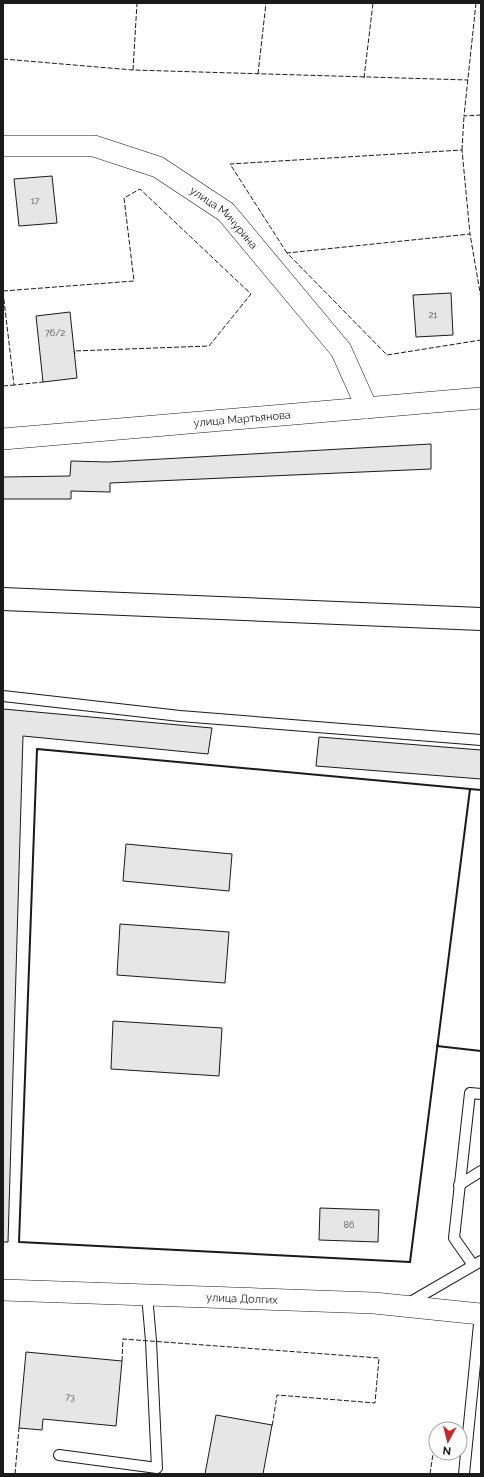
<svg xmlns="http://www.w3.org/2000/svg" width="484" height="1477" viewBox="0 0 484 1477" font-family="Raleway,sans-serif">
<style>
.building{fill:#e6e6e6;stroke:#1a1a1a}
.lines{fill:none;stroke-linecap:round;stroke-linejoin:round}
.service-casing{stroke:#1a1a1a;stroke-width:12}
.minor-casing{stroke:#1a1a1a;stroke-width:22}
.secondary-casing{stroke:#1a1a1a;stroke-width:24}
.service{stroke:#fff;stroke-width:10}
.minor{stroke:#fff;stroke-width:21}
.secondary{stroke:#fff;stroke-width:22}
.fence{stroke:#1a1a1a;stroke-width:1;stroke-dasharray:5 2;stroke-linecap:butt}
.wall{stroke:#1a1a1a;stroke-width:2}
.labels{text-anchor:middle;dominant-baseline:central;stroke-width:3;stroke-linejoin:round;paint-order:stroke}
.number-label{font-size:9px;fill:#4d4d4d}
.street-label{font-size:11px;fill:#1a1a1a;stroke:#fff}
</style>
<rect width="100%" height="100%" fill="#fff"/>
<g class="building">
<polygon points="52,176 57,223 19,226 14,179"/>
<polygon points="451,293 453,335 416,337 413,295"/>
<polygon points="70,312 77,378 43,382 36,316"/>
<polygon points="431,444 431,469 110,483 110,492 71,491 71,499 3,499 3,477 70,476 71,461 108,462"/>
<polygon points="3,709 212,728 208,754 23,736 8,1242 3,1242"/>
<polygon points="319,737 481,750 481,779 316,766"/>
<polygon points="126,844 232,854 229,891 123,881"/>
<polygon points="120,924 229,932 225,983 117,975"/>
<polygon points="113,1021 222,1028 219,1076 111,1069"/>
<polygon points="320,1208 379,1210 378,1242 319,1240"/>
<polygon points="26,1352 122,1361 116,1426 43,1419 42,1430 19,1428"/>
<polygon points="216,1415 272,1425 263,1474 205,1474"/>
</g>
<g class="lines">
<defs>
<g id="service">
<polyline points="3,696 180,716 481,740"/>
<polyline points="459,1185 481,1171"/>
<polyline points="473,1265 454,1238 470,1093 481,1094"/>
<polyline points="407,1304 481,1261"/>
<polyline points="59,1455 157,1468 151,1341 147,1295"/>
<polyline points="464,1474 480,1314"/>
</g>
<g id="minor">
<path id="s1" d="M3,146h91l64,21 68,45 115,138 26,58"/>
<path id="s2" d="M3,439l478,-41"/>
<path id="s3" d="M3,1290l371,13 106,11"/>
</g>
<polyline id="secondary" points="3,599 481,619"/>
</defs>
<use href="#service" class="service-casing"/>
<use href="#minor" class="minor-casing"/>
<use href="#secondary" class="secondary-casing"/>
<use href="#service" class="service"/>
<use href="#minor" class="minor"/>
<use href="#secondary" class="secondary"/>
<g class="fence">
<polyline points="476,3 464,116 481,115"/>
<polyline points="3,59 133,70 468,80"/>
<polyline points="133,70 137,3"/>
<polyline points="258,74 266,3"/>
<polyline points="364,78 373,3"/>
<polyline points="462,150 464,116"/>
<polyline points="287,253 230,164 462,150 470,234"/>
<polyline points="3,291 134,281 124,198 140,189 251,294 209,346 74,351 75,354"/>
<polyline points="3,292 14,385 43,382"/>
<polyline points="481,298 470,234 287,253 387,355 481,340"/>
<polyline points="3,386 14,385"/>
<polyline points="122,1361 123,1339 379,1358 375,1403 277,1395 272,1427"/>
<polyline points="15,1474 19,1428"/>
<polyline points="430,1474 434,1447"/>
</g>
<g class="wall">
<polygon points="37,749 470,789 410,1262 19,1242"/>
<polyline points="470,790 470,789 481,790"/>
<polyline points="438,1044 437,1046 481,1051"/>
</g>
</g>
<g class="labels">
<g class="number-label">
<text x="35" y="201">17</text>
<text x="433" y="315">21</text>
<text x="55" y="333">76/2</text>
<text x="349" y="1225">86</text>
<text x="70" y="1397">73</text>
</g>
<g class="street-label">
<text stroke="none"><textPath href="#s1" startOffset="242">улица Мичурина</textPath></text>
<text stroke="none"><textPath href="#s2" startOffset="240">улица Мартьянова</textPath></text>
<text stroke="none"><textPath href="#s3" startOffset="239">улица Долгих</textPath></text>
</g>
</g>
<rect width="484" height="1477" fill="none" stroke="#1a1a1a" stroke-width="8"/>
<g transform="translate(448 1441) rotate(187)"><circle r="19" fill="#ffffff" stroke="#a3a3a3"/>
<path d="M0-3L7 15L0 10L-7 15Z" fill="#c62828"/>
<text y="-6" font-size="11" font-weight="bold" text-anchor="middle" fill="#1a1a1a">N</text>
</g>
</svg>
